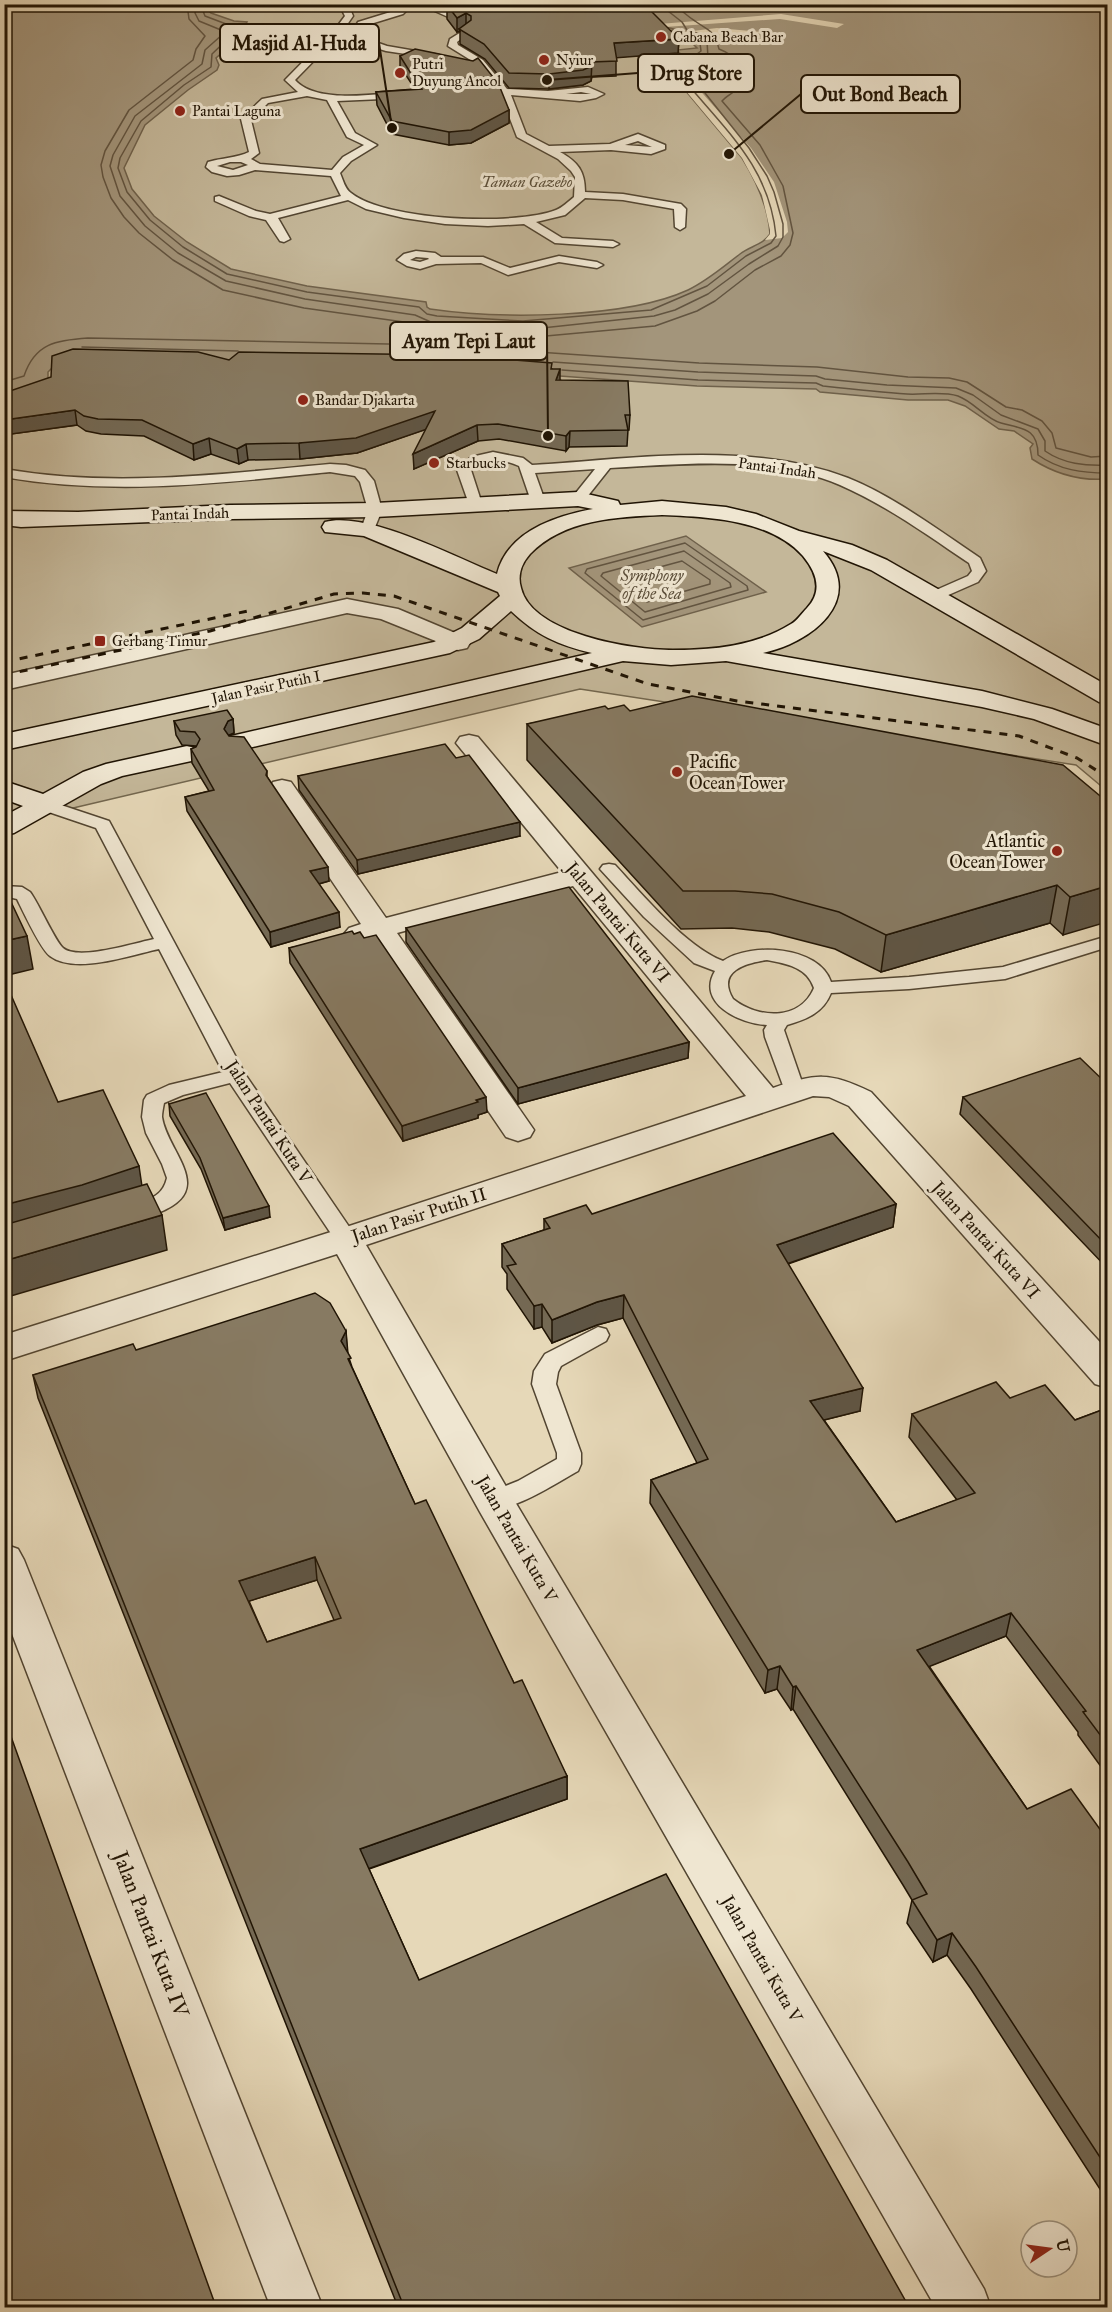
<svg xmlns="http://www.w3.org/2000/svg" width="1112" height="2312" viewBox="0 0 1112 2312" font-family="'IM FELL Great Primer',serif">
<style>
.green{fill:#c4b799;stroke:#72664e;stroke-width:1.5}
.water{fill:#a3957b;stroke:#6f614b;stroke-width:1.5}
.pier{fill:#e6d8b8}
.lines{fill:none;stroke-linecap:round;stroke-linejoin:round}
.shore{stroke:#625440;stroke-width:1.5}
.lane-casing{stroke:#524531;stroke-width:3}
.street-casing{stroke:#524531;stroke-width:3}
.secondary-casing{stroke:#201404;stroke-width:3}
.lane{fill:#efe6d1;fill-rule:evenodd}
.street{fill:#efe6d1;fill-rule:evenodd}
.secondary{fill:#efe6d1;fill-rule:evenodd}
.rail-far1{stroke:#201404;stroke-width:3;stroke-dasharray:8 8;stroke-linecap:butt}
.rail{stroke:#201404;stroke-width:4;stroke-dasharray:10 10;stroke-linecap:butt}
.wall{fill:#746954;stroke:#201404;stroke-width:1.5;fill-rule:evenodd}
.shaded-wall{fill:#5e5545;stroke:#201404;stroke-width:1.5}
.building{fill:#877a62;stroke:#201404;stroke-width:1.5;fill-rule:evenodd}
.poi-dot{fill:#8f2418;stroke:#efe6d1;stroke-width:2}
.labels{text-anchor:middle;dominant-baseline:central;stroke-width:6;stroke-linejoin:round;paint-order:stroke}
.far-poi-label{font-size:15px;fill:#201404;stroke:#efe6d1;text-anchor:start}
.far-park-label{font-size:15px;font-style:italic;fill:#594d38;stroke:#efe6d1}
.far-street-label{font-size:15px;fill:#201404;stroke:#efe6d1}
.far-water-label{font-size:16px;font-style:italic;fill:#5b4e3a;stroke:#efe6d1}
.poi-label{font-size:18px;fill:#201404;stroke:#efe6d1;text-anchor:start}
.street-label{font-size:18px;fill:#201404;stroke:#efe6d1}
.near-street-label{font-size:21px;fill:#201404;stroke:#efe6d1}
.leader{fill:none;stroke:#201404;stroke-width:2}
.callout-dot{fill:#201404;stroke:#efe6d1;stroke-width:2}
.callout{fill:#efe6d1;stroke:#201404;stroke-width:2}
.callout-label{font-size:20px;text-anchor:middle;font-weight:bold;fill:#201404}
</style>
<rect width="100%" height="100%" fill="#e6d8b8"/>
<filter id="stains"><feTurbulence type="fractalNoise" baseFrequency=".00333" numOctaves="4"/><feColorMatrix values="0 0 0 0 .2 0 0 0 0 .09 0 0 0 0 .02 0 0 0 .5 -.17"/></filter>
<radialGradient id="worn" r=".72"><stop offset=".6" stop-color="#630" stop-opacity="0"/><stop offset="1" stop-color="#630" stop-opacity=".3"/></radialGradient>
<polygon class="green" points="4,5 1107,5 1107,791 1076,765 580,689 5,824"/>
<g class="water">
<path d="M5,5h206l-2,6 2,2 23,8 13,1 -9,17 -22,19 3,7 -2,5 -29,20 -43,35 -21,43 8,21 22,27 33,26 44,27 76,17 119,16 1,5 3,2c69,10 195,10 258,-19 19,-9 35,-23 52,-36 10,-8 23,-9 30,-20 -2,-28 -13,-52 -28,-76l-67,-80 46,-4 -2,-2 -21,1 -21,-23 20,-2 -4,-4c-13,0 -17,-1 -26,-11l7,-4 -9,-2 -25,-22h467v474c-27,2 -52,-5 -75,-20l-2,-11 3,-4 -19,-13 -15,-2 -34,-23 -17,-6h-40l-88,-8 -4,-3 -119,-3 -261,-19 -384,1 -4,4v14l-43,19z"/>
<polygon points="686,536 766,592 642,627 569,568"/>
</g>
<g class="pier">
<polygon points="781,14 844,24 837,28 780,19 665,27 659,24"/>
<polygon points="717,28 762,32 746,38 709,42 674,41 668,34"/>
<polygon points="688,77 751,148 774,182 787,222 788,232 782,238 765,240 770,234 770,230 762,195 742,158 675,78"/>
</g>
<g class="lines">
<g class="shore">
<path d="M187,4l2,15 16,17 -9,13 -3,11 -64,50 -24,41 -4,14 2,12 8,21 13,19 15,16 34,27 50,30 81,18 107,15 13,7 12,2 99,5 120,-11 42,-15 18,-10 40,-31 26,-14 9,-11 3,-12 -10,-47 -23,-41 -38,-44c4,-5 10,-7 15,-12 15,-17 -2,-34 -18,-40 -5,-20 -9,-17 -24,-28 -10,-6 -12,-11 -24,-17"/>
<path d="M197,4l-2,9 4,8 22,9 2,4 -18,16 -3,14 -67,52 -22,39 -3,11 10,30 25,30 33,27 48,28 79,18 110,16 18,8 30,4 79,1 112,-12 21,-6 33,-16 41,-30 29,-18 5,-9v-13l-9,-32 -7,-16 -18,-28 -44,-55 1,-4 17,-2 8,-5c9,-19 -8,-23 -23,-24l-1,-17 -4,-6 -16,-5 -5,-8 -23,-18"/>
<path d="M205,4l-2,7 2,5 29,11 2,4 -24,23 -1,13 -27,18 -43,36 -21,37 -2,10 9,24 23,28 33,27 44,27 80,18 112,15 8,7 10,2 86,5 128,-11 56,-24 39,-30 25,-13 5,-7c-6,-65 -46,-102 -86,-149l2,-4 30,-3 4,-4 -1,-6 -5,-4h-20l-7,-9 8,-6 -1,-8 -6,-5h-14"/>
<polyline points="82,347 238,351"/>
<path d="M553,362l145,10 118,4 9,3 62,6 69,3 17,7 28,20 37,14 7,12v10c19,13 40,15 63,14"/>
<path d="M562,370l136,10 118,3 7,3c28,3 56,6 84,8 16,1 35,-3 51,2 16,6 28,23 43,27 22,6 37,5 37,32 21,15 44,18 70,18"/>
<path d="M4,382l20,-6c11,-33 33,-36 64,-38l349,7 262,18 118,4 91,10 41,1 18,4 39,25 16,3 20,11 10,12 4,15 35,9 17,-1"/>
<polygon points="685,543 747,586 748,590 643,620 585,573 587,569"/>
<polygon points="684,551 730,583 731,587 645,612 601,576 603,573"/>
<polygon points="682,561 710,580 710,584 647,602 621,580 623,577"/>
</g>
<defs>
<g id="lane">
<polygon points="270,4 263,8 259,5 259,4"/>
<path d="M339,4h9l5,12 -11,16 -47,48c21,24 80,14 110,12l5,3 -5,3 -68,3 18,32 22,12 -26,16 -11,12c3,7 5,16 11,20 35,28 164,33 205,17 6,-2 13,-9 18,-13l1,-20 -4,-6 -13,-12 -41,-22 -16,-42 -10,-3 7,-3 -21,-25 -29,-18 2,-7 16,-10 4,3 -13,10 1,3 25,15 24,29 41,2 40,-4 16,7 -8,4 -16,3 -69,-6 15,39 23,12 61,-2 28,-10 27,11v4l-14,5 -40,-4 -51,2c18,10 25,19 25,40l38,2 58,10 5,5 -1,18 -5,3 -5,-3 -1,-18 -51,-9 -38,-2 -20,17 -29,7 26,16 51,3 6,3 -6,3 -58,-4 -31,-19 -36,2 -43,-2 -41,-6 -38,-9 -18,-9 -70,18 12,21 -6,3 -4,-1 -14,-21 -17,-4 -34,-15v-4l4,-1 37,15 14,3 71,-18 -10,-20 -76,-6 -16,5 -12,1 -15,-4 -6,-5 2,-5c13,-4 29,-4 41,-10l-8,-33 21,-20 36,-7 -13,-12 51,-52 9,-12zM581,92l10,2h-25zM307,96l20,4 20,37 17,8 -21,12 -11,13 -72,-6 -9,-5 8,-6 -8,-33 17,-17zM638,141l14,6 -27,-2zM230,162h11l7,3 -15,5 -16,-4z"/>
<polygon points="399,4 408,4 409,8 403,14 364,26 360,32 361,37 387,46 439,55 439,59 386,51 354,41 352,32 358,22 397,10 400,7"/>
<polygon points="419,4 432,4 462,18 455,20"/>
<path d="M416,251l19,2 6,4h42l27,11 49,-12 38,6 6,3 -6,3 -38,-6 -51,13 -27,-12 -45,1 -16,5 -13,-3 -10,-6 7,-6zM416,257l12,1 1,1 -9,3 -10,-2z"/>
<path d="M493,452l30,6 9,7c102,-6 217,-25 316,13 47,19 90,52 132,80l6,13 -8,11 -41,18h-10l-2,-3 2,-3 41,-18 4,-5 -3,-8c-42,-28 -83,-58 -129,-78 -70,-30 -156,-21 -230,-17l-27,34 -5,1 -7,-4 24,-30 -60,4 10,28 -7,4 -7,-4 -12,-35c-16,-7 -35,-10 -48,4l11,34 -2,3h-10l-13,-37 14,-13z"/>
<path d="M330,464l16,1 19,5 9,11 8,29 -9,22 -5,1 -7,-4 7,-19 -8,-28 -5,-6 -25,-4c-109,11 -217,24 -326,5v-8c109,19 217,5 326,-5z"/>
<path d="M43,799l66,22 136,253 109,160 3,5 -3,5 -8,2 -8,-2 -108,-161 -47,12 -19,8c-1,5 -2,10 -2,14 5,35 55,72 -2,95 -12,5 -23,12 -36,8l-3,-5c12,-19 39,-8 46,-37l-5,-14 -16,-31 -4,-16 2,-17 3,-5 22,-10 54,-13 -64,-123c-28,6 -84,26 -109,7 -9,-6 -27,-45 -33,-57l-13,-3v-10l18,1 8,5c9,12 25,49 33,56 15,13 72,-5 91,-9l-58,-111 -59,-20 -3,-4 3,-4z"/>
<path d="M609,864l6,1c28,30 71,82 108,96 28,-19 96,-15 108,21l78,-5 94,-10 105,-31v11l-103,32 -96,10 -78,4c-8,20 -24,26 -44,32l-3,5 21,61 -3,5 -7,1 -7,-1 -3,-5 -20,-54 -1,-7 3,-5c-27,-1 -71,-22 -52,-54l-21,-8 -50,-46 -44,-48 3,-4zM767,960c20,4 40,7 47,28 -14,33 -56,31 -81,11 -17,-28 13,-36 34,-39z"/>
<path d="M598,1327l8,2 3,6 -3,6 -45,25 -3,6 -2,12 25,69v11l-3,7c-22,12 -69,44 -93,37l-3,-7 3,-7 33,-13 39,-22v-6l-25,-69 2,-13 11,-17z"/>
</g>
<g id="street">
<polygon points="347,599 398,609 467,638 470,643 467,648 458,650 381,619 347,613 4,690 4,675"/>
<path d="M469,735l9,2 295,351c44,-15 56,-16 98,4l237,259v37l-13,-4 -246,-278 -20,-9 -16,-1 -447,149 142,245 476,799 7,19h-55l-456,-796 -143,-258 -333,107v-26l330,-104 412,-135 -173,-210 -176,47 137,197 -4,7 -12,4 -12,-4 -134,-197 -13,3 -10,-3 -5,-6 5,-6 12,-4 -92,-136 4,-6 9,-2 9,2 95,136 176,-46 -106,-129 4,-6z"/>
<polygon points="4,1544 18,1549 24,1560 323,2308 271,2308 4,1613"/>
</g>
<g id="secondary">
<path d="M578,492l40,9 2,4 42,-4 64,6 30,7 43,17 53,14 35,15 221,126v18l-9,-2 -228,-132 -48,-19c44,50 -13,92 -60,102l219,38 70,18 56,20v17l-74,-27 -52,-12 -256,-46 -55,4 -48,-4 -383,89 -9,-2 -4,-6 4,-6 9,-2 352,-81c-34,-8 -56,-18 -81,-42l-32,28 -29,14 -446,97v-16l430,-92 28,-14 38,-32 -2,-4 -134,-56 -39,-4 -3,-5 3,-5c44,-11 129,35 172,52 10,-42 58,-58 96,-65l-15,-3 -203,11 -145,2 -209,8 -17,-2v-14l74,1 152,-7 145,-2zM662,515c46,2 108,4 141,41 14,17 20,35 4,52 -5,5 -10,13 -16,16 -35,22 -78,26 -118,26 -41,0 -141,-16 -152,-62 -4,-13 1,-25 9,-34 34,-35 86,-37 132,-39z"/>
<polygon points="187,746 196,748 200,754 196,760 122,776 101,784 14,833 4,835 4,816 23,806 4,799 4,781 43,794 83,772 106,764"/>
</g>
</defs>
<use href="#lane" class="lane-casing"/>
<use href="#street" class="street-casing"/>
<use href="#secondary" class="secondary-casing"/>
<use href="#lane" class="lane"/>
<use href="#street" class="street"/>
<use href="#secondary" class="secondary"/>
<g class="rail-far1">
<polyline points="4,662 248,611"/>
<polyline points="4,675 210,631 334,594 363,593 394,596 648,684 737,701 1019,736 1077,758 1107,777"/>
</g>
<polyline class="rail" points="1105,775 1108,778"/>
</g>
<g class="wall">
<polygon points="447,5 455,8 679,39 678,53 616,57 616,76 592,77 591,81 583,85 549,89 509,88 485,59 460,44 460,31 457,32 447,19"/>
<polygon points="400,56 493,77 493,85 509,110 509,123 471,143 449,145 392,134 377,105 376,92 415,89 400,66"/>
<polygon points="229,360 552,369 560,380 630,415 629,430 628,430 627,446 569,447 566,451 499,439 478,441 414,469 426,429 357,453 300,459 248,460 239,464 211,454 194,460 144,436 101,434 86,431 77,425 4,435 4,393"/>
<polygon points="608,709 630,711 1105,800 1063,935 1050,923 881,972 835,949 769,932 732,928 681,929 527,760 527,724"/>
<polygon points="233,719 234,733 229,736 267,771 267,777 329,881 319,884 340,927 271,947 187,811 185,797 209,791 192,763 191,749 196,747 196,746 182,745 176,735 174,721"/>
<polygon points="456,758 520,836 358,874 299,790 298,776"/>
<polygon points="406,928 689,1042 688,1058 518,1104 406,942"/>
<polygon points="354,934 364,938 487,1112 478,1115 478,1118 403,1141 290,963 289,948"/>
<polygon points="1107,1084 1107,1268 960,1114 963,1097"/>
<polygon points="169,1104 270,1217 225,1230 201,1169 170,1116"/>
<polygon points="896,1204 893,1227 788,1264 860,1411 824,1420 896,1522 957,1500 909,1437 912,1414 1010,1398 1075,1420 1107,1408 1107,1775 1078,1735 1078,1732 1006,1636 929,1666 1027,1809 1107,1839 1107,2200 971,1989 947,1955 933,1962 907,1923 912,1900 903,1885 793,1709 791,1710 777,1689 765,1693 650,1503 651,1480 697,1463 623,1318 597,1325 552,1343 542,1327 534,1329 507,1289 507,1274 502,1267 502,1244 544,1230 544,1219 592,1214"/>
<path d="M346,1331l1,21 5,15 63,137 99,179 53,93v23l-198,70 50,111 490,327h-511l-360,-909 -5,-23 103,-25zM317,1580l17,40 -67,22 -18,-41z"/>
</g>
<g class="shaded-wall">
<polygon points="466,13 466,27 459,29 460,31 457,32 457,18"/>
<polygon points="679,39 678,53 614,58 614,43"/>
<polygon points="592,62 591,81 583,85 549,89 549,74"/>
<polygon points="509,110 509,123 471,143 449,145 449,132"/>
<polygon points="560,369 560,384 556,380"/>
<polygon points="75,410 77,425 4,435 4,420"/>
<polygon points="435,411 436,426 357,453 300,459 299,443"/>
<polygon points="477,425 478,441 414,469 413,454"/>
<polygon points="570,431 569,447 566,451 566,436"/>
<polygon points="209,438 211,454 194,460 193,444"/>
<polygon points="246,444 248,460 239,464 237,449"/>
<polygon points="233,719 234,733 229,735 225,743 224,729 228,721"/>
<polygon points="520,822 520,836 358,874 357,860"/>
<polygon points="328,867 329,881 311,886 310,871"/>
<polygon points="1057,885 1050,923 881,972 886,935"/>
<polygon points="1107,886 1107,922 1063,935 1070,897"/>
<polygon points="339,912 340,927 271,947 270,932"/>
<polygon points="27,936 33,969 4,976 4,941"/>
<polygon points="689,1042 688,1058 518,1104 518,1088"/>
<polygon points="486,1097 487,1112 478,1115 478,1118 403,1141 402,1126"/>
<polygon points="139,1166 144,1200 4,1242 4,1205"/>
<polygon points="896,1204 893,1227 775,1268 777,1245"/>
<polygon points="269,1206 270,1217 225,1230 223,1218"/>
<polygon points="162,1215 167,1250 4,1298 4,1261"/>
<polygon points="624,1295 623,1318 597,1325 552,1343 552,1320 597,1302"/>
<polygon points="542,1304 542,1327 534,1329 534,1306"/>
<polygon points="346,1331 348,1354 341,1341"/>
<polygon points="863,1388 860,1411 808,1424 810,1401"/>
<polygon points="315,1557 317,1580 243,1603 239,1581"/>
<polygon points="1011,1613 1006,1636 913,1673 917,1650"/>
<polygon points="780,1666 777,1689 765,1693 768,1670"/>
<polygon points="796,1686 793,1709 791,1710 793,1687"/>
<polygon points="567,1776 567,1799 362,1871 360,1849"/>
<polygon points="952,1933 947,1955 933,1962 937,1940"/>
</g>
<g class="building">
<polygon points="463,4 644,4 679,39 614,43 617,61 592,62 592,66 583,70 549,74 509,73 484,44 459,29 471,20 471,16 466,13 457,18 447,5 455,8"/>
<polygon points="415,49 473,61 478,58 493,77 415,80 400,56"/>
<polygon points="499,85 509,110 471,130 449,132 392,121 376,92 422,89 421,87"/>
<polygon points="73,349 198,352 229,360 239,352 451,355 552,363 551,369 560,369 556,380 628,381 630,415 625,415 628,430 570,431 566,436 498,424 477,425 413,454 435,411 356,438 299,443 246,444 237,449 209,438 193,444 142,420 98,419 84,416 75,410 4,420 4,393 51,377 52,356"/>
<polygon points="692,696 1063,765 1105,800 1107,800 1107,886 1070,897 1057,885 886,935 839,912 772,894 735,891 683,891 527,724 605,706 608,709 624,705 630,711"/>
<polygon points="227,710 233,719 228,721 224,729 229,736 244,737 267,771 266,775 328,867 310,871 339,912 270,932 185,797 214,790 191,749 196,747 200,739 195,732 180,731 174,721"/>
<polygon points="445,744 456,758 469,755 520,822 357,860 298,776"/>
<polygon points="4,887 27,936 4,941"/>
<polygon points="569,887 689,1042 518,1088 406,928"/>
<polygon points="352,931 354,934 360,932 364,938 376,935 486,1097 476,1100 478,1102 402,1126 289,948"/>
<polygon points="4,979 58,1102 103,1090 139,1166 82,1185 4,1205"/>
<polygon points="1080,1058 1107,1084 1107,1246 963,1097"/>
<polygon points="206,1093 269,1206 223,1218 200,1158 169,1104"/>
<polygon points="833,1133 896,1204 777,1245 863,1388 810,1401 896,1522 975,1493 912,1414 996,1382 1010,1398 1045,1385 1075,1420 1107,1408 1107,1744 1083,1712 1086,1711 1011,1613 917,1650 1027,1809 1071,1789 1107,1839 1107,2168 976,1967 952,1933 937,1940 912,1900 927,1894 908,1862 796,1686 793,1687 780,1666 768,1670 651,1480 708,1459 624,1295 597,1302 552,1320 542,1304 534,1306 507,1266 516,1264 502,1244 550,1228 544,1219 586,1205 592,1214"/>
<polygon points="147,1184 162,1215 4,1261 4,1225"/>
<path d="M315,1293l15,10 16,28 -5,10 10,17 -3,1 67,145 11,-4 88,183 8,-3 45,96 -207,73 59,131 247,-106 243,433h-505l-371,-932 100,-31 3,6zM315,1557l26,61 -74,24 -28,-61z"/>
<polygon points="4,1717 215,2304 209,2307 4,2307"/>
</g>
<g class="poi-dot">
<circle cx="661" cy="37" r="6"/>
<circle cx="544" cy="60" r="6"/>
<circle cx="400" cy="73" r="6"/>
<circle cx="180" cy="111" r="6"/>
<circle cx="303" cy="400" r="6"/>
<circle cx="434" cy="463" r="6"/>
<rect x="94" y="635" width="12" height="12" rx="3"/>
<circle cx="677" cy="772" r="6"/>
<circle cx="1057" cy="851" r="6"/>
</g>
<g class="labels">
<g class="far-poi-label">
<text x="673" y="37">Cabana Beach Bar</text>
<text x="556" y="60">Nyiur</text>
<text x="412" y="64">Putri<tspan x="412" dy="17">Duyung Ancol</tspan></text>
<text x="192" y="111">Pantai Laguna</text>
<text x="315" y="400">Bandar Djakarta</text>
<text x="446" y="463">Starbucks</text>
<text x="112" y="641">Gerbang Timur</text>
</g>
<g class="far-park-label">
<text x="527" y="182">Taman Gazebo</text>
</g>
<g class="far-street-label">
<text transform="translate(777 468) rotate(8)">Pantai Indah</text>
<text transform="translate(190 514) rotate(-2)">Pantai Indah</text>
<text transform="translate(266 687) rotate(-12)">Jalan Pasir Putih I</text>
</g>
<g class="far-water-label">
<text x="652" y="575">Symphony<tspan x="652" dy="18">of the Sea</tspan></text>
</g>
<g class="poi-label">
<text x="689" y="762">Pacific<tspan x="689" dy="21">Ocean Tower</tspan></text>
<text x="1045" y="841" text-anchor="end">Atlantic<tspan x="1045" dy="21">Ocean Tower</tspan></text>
</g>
<g class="street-label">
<text transform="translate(618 922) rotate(50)">Jalan Pantai Kuta VI</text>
<text transform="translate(269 1122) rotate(57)">Jalan Pantai Kuta V</text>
<text transform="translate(419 1215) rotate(-18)">Jalan Pasir Putih II</text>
<text transform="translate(986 1240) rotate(48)">Jalan Pantai Kuta VI</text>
<text transform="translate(517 1539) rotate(60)">Jalan Pantai Kuta V</text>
<text transform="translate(762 1959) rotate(60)">Jalan Pantai Kuta V</text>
</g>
<g class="near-street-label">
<text transform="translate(151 1934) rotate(69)">Jalan Pantai Kuta IV</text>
</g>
</g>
<path class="leader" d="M392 128L379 43M547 80L638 73M729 154L801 94M548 436L547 341"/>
<g class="callout-dot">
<circle cx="392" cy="128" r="6"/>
<circle cx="547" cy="80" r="6"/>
<circle cx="729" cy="154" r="6"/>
<circle cx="548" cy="436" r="6"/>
</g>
<g class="callout">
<rect x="220" y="24" width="159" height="38" rx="6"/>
<rect x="638" y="54" width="116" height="38" rx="6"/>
<rect x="801" y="75" width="159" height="38" rx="6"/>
<rect x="390" y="322" width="157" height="38" rx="6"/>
</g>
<g class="callout-label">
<text x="299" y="50">Masjid Al-Huda</text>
<text x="696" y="80">Drug Store</text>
<text x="880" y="101">Out Bond Beach</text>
<text x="469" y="348">Ayam Tepi Laut</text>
</g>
<rect width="1112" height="2312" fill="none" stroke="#e6d8b8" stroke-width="24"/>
<rect x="6" y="6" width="1100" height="2300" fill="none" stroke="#201404" stroke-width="3"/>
<rect x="12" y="12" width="1088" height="2288" fill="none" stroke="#201404" stroke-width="1.5"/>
<g transform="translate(1049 2249) rotate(77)"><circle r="28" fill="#efe6d1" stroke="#9c927f" stroke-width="1.5"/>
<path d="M0-4.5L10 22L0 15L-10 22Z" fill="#8f2418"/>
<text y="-9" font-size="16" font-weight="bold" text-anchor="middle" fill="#201404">U</text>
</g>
<rect width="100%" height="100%" filter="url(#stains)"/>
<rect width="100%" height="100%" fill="url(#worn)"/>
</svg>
